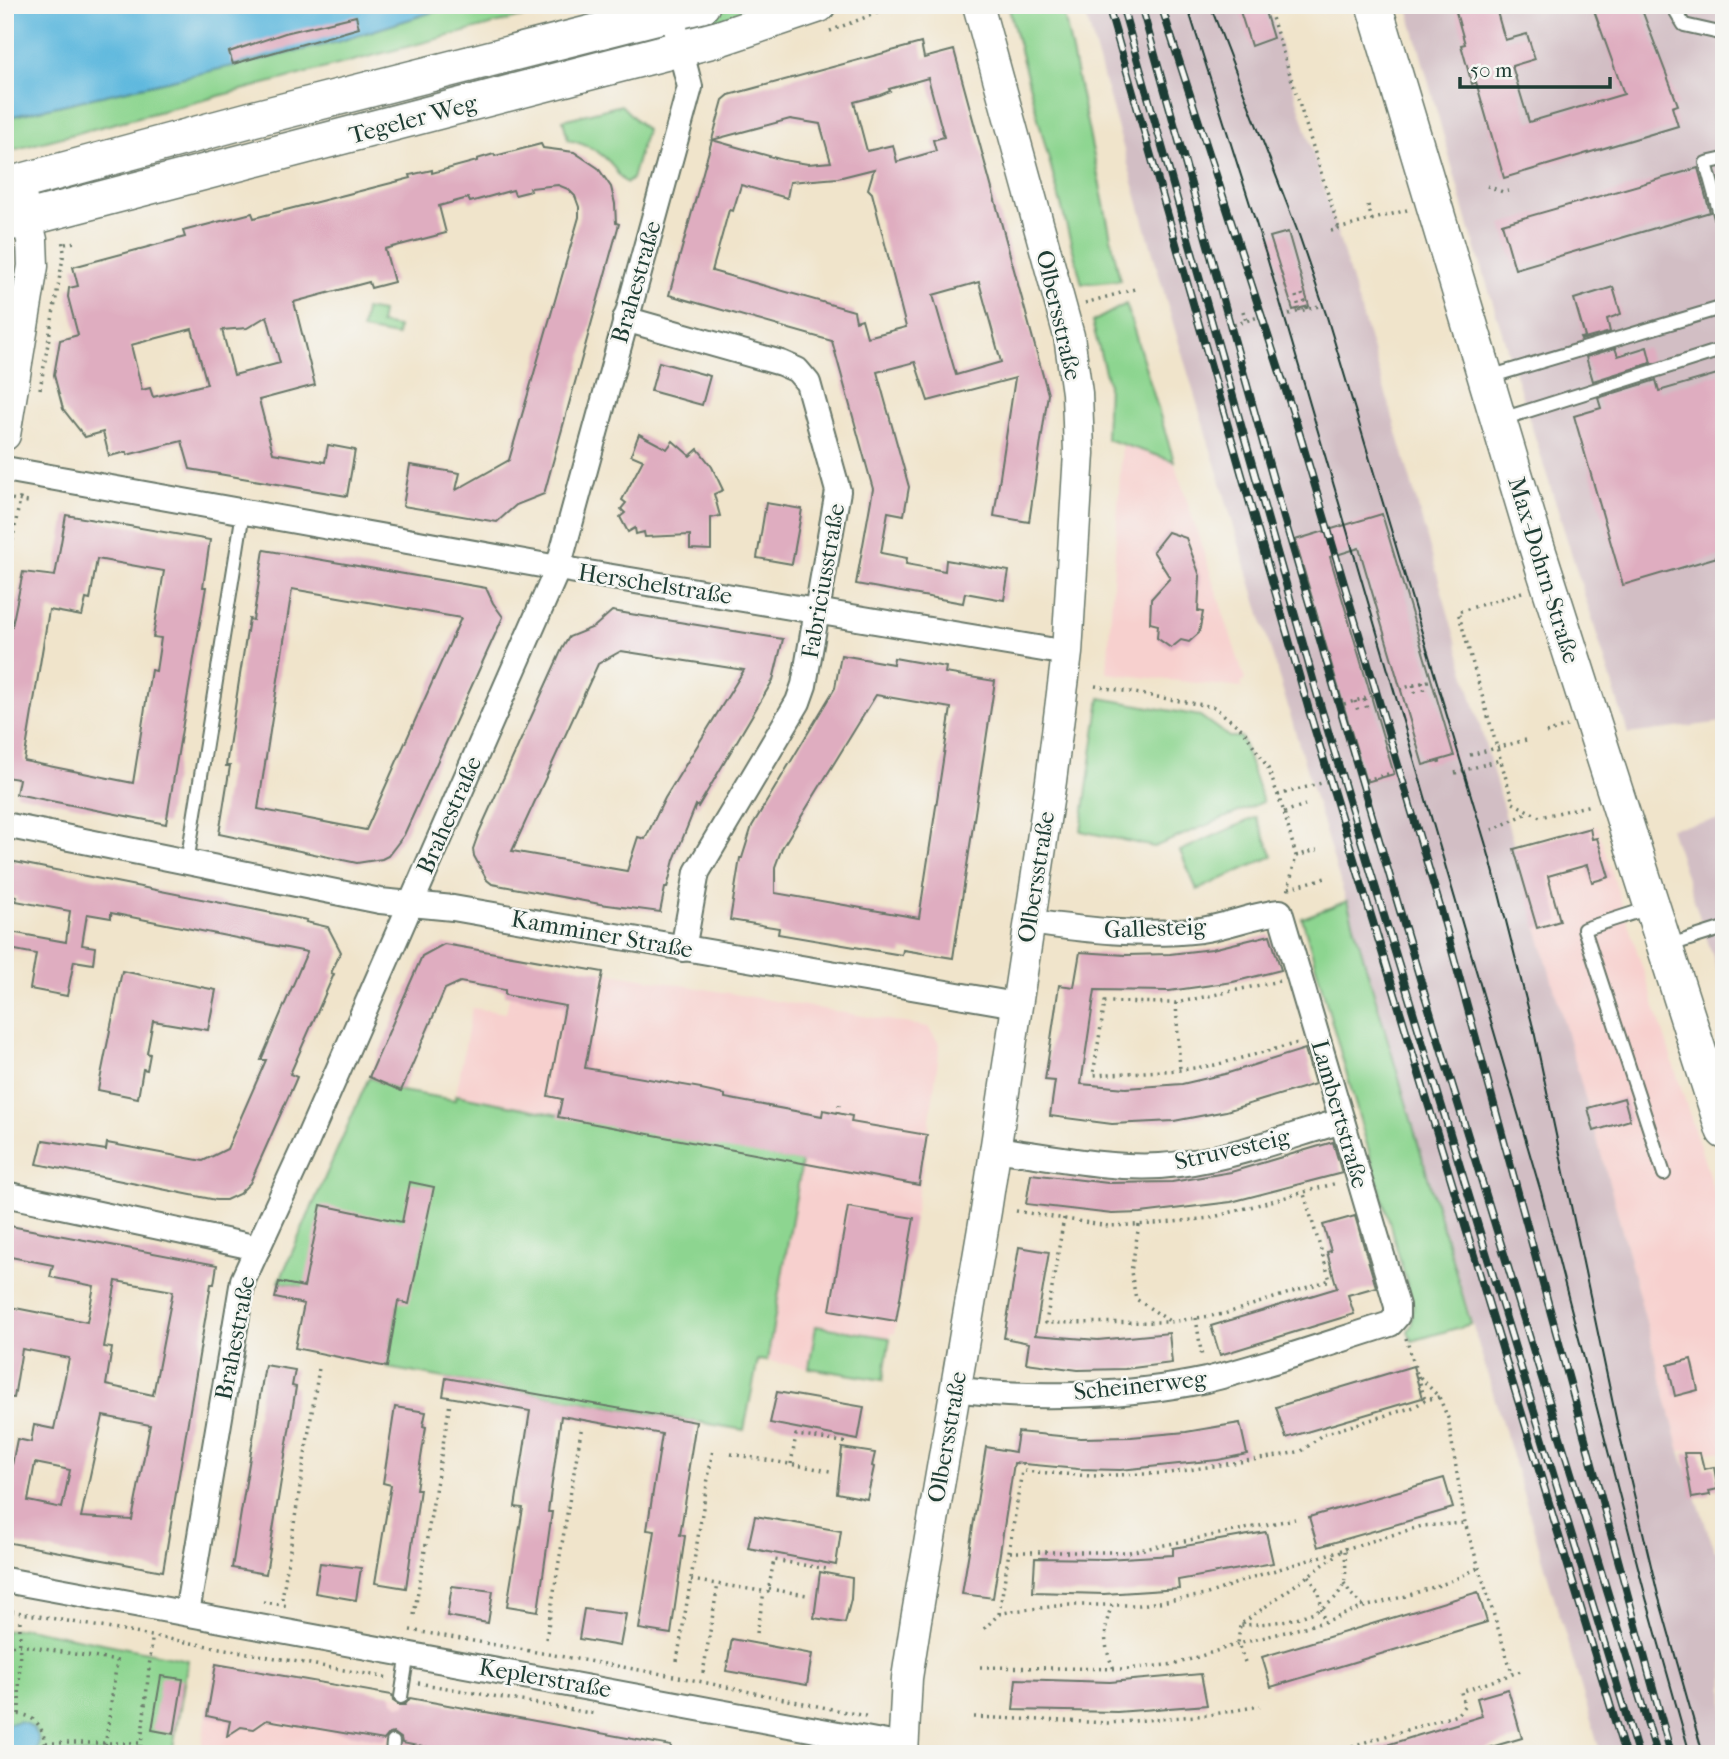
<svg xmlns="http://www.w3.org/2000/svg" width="1729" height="1759" viewBox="0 0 1729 1759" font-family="'IM FELL French Canon',serif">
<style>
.built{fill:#f7d0ce}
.industrial{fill:#d2bec4}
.green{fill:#8dd590;stroke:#568962;stroke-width:2}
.water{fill:#61b9de;stroke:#407b89;stroke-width:2}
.building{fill:#dfadc0;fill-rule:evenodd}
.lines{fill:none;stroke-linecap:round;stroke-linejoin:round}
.service-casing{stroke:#687769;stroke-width:16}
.minor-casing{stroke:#687769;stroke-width:28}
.tertiary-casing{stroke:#687769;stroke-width:33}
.secondary-casing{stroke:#687769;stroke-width:38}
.path{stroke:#687769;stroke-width:3.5;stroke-dasharray:2 5;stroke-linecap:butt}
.service{stroke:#fff;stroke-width:12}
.minor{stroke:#fff;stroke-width:24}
.tertiary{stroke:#fff;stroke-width:30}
.secondary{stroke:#fff;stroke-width:35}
.tram{stroke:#1f3d34;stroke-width:2}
.rail-casing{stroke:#1f3d34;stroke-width:8}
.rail{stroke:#f6f6f2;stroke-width:5;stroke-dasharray:16;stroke-linecap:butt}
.labels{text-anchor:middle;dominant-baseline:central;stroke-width:5;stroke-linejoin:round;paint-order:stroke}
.street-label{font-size:24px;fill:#1f3d34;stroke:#f6f6f2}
</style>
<rect width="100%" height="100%" fill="#f6f6f2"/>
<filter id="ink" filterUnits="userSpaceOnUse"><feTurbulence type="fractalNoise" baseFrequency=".0143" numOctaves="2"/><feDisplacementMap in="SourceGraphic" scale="14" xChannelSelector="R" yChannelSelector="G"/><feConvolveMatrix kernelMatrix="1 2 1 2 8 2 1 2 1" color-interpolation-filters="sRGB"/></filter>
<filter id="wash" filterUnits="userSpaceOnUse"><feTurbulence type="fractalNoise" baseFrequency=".00686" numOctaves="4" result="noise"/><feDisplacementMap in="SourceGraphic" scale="28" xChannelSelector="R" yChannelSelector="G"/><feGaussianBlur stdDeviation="1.57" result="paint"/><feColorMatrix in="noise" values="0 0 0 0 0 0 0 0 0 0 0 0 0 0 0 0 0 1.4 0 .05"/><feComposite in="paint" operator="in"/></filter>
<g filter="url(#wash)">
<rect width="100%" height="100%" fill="#f0e4cb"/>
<g class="built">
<polygon points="1122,444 1174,461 1245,680 1241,683 1242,688 1107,673"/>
<polygon points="1597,826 1724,1222 1724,1452 1680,1451 1611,1189 1514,849"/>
<polygon points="517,957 928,1027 940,1045 928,1134 894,1334 891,1333 890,1338 816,1326 809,1368 767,1361 802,1163 456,1095 472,1008 506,1013"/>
<polygon points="216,1664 684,1746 741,1754 200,1754"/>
</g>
<g class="industrial">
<polygon points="1083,5 1263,5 1273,20 1389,404 1611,1189 1680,1451 1715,1551 1724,1551 1724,1754 1601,1754 1167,303"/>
<polygon points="1407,5 1724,5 1724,722 1628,734 1469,227"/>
<polygon points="1724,819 1724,990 1670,828"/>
</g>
<g class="green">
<polygon points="455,5 567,5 5,152 5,118 337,42"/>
<polygon points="735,5 792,5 716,29 712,12"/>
<polygon points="1008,5 1062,5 1120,280 1082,284"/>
<path d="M621,105l25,25 -14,49 -5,4c-8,-4 -9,-10 -14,-17 -12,-15 -27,-22 -45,-26l-5,-20z"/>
<polygon points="1126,304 1174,461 1106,439 1108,383 1092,322"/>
<polygon points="365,309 382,312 380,324 398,327 397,336 362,330"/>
<polygon points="1100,698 1200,716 1229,737 1241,737 1263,802 1154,847 1081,831"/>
<polygon points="1256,817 1273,856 1197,890 1180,851"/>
<polygon points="1347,901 1471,1324 1412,1341 1408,1331 1412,1324 1413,1305 1302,918"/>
<polygon points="369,1077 401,1091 455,1100 456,1095 802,1162 767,1361 758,1360 744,1430 387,1368 397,1306 279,1282"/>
<polygon points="816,1326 890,1338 883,1380 809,1368"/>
<polygon points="26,1628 188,1660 172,1754 5,1754 5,1631"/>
</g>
<g class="water">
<polygon points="5,5 455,5 337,42 5,118"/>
<path d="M19,1721c17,4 24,17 16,33h-30v-29z"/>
</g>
<g id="blocks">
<g class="building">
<polygon points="1238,5 1263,5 1273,38 1251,46"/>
<polygon points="1454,5 1495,5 1505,40 1527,34 1535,59 1512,66 1529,122 1624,94 1592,5 1640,5 1678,105 1672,107 1678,126 1504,178 1476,82 1472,84 1461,45 1465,44"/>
<polygon points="356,16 359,28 233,64 229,52 285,33"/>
<path d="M921,43l3,15 30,-8 94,344 -19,128 -35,-6 21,-138 -87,23 -13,-39 -38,10 32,115 -5,28 -16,-3 -7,41 26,5 -1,6 39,7 1,-11 63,11 -5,29 -39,-7 -2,10 -107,-19 17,-95 -41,-148 -163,-46 54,-195 6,-5zM928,78l16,59 -11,3 3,11 -39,11 -4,-17 -26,6 -13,-49 26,-7 10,-4 -1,-2zM790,119l30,5 11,38 -23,2 -25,-4 -71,-20zM874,169l-6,20 4,4 9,35 25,99 -39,10 -5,-18 -6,2 -2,-10 -142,-40 17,-61 4,1 8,-26 46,13 3,-16 48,-4zM979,282l22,80 -45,13 -23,-80z"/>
<path d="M541,144l2,4 31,4 24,16 13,19 4,17 1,19 3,1 -75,270 -28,11 -19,17 -94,-16 7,-41 50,8 -4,17 53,-30 70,-243v-10l-4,-11 -7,-7 -10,-4 -28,3 1,3 -16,4 -2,-5 -43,12 -2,-4 -29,8 7,27 -61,16 9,33 -23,6 -2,-6 -75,20 21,83 -56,15 14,53 52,9 3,-17 27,5 -8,46 -157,-27 -8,-28 -55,14v-3l-18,4 -6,-24 -18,5 -22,-28 -9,-34 6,-35 18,-5 -10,-38 1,-9 9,-2 -5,-19 112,-30 -2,-6 69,-18 2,5 157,-40 -1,-3 22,-5v3l45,-12v-2l17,-5 1,2zM267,316l13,47 -46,12 -12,-45 25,-2zM192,329l15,55 -54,13 -3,-9 -8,2 -11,-45z"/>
<polygon points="1698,168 1710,212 1515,269 1502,224"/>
<polygon points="1288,232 1309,306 1293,310 1270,237"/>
<polygon points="1613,287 1621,314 1607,319 1610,332 1581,340 1580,338 1585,337 1574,299"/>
<polygon points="1647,347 1651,363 1593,381 1586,357 1615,348 1618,356"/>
<polygon points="659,362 710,376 702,405 651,391"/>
<polygon points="1724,372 1724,555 1623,585 1574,416 1601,408 1598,398 1656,380 1659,391"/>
<polygon points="639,434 667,449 673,441 690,456 698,449 712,467 723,490 714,494 720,516 711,518 711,550 690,549 690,535 645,537 644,532 636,534 635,528 628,532 620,517 625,513 621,509 626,503 622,500 643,460 631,455"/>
<polygon points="766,503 802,509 792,564 757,558"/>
<polygon points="1382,514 1454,756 1423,765 1359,548 1330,557 1394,774 1366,782 1295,540"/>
<path d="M66,515l144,25 -7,47h3l-40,237 -150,-30 3,-15 -14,-2v-130l4,-21h3l11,-54 32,4zM97,559l67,12 -11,66 8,1 -5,33 -5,-1 -18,113 -109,-22 25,-151 33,6 4,-17 4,1z"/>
<polygon points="1168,532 1186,538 1200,576 1198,611 1203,612 1199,633 1189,642 1181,640 1171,648 1157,638 1158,625 1150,623 1151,599 1170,578 1153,551"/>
<path d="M264,550l222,38 7,15 10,14 -99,218 -16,21 -6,3 -25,4 -138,-29 11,-68h-4l13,-85 10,-62 4,1zM292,589l169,29 -95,212 -108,-21z"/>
<path d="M612,611l171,28 -10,41 -75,127 -2,-2 -22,55 -7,28h-2l-5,24 -60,-8 -108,-20 -5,-4 -13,-24 -1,-7 6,-17 83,-183 7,-12 25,-10zM621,651l123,19 -79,128 -20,41 -7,-2 -11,34 -115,-20 86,-187z"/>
<path d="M841,655l52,9 1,-6 28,5 24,4 -1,6 50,8 -42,277 -50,-8 -1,5 -124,-21 1,-6 -49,-8 10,-62h2l10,-32 83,-138zM876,695l75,13 -32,210 -144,-25v-26l7,-19z"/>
<polygon points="1590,828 1592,839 1597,838 1609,877 1592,882 1587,865 1548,876 1560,921 1537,928 1514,849"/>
<polygon points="5,860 307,920 306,922 328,927 341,952 331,973 334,974 290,1074 297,1077 294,1084 250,1183 239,1194 226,1200 216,1200 37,1164 43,1140 106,1150 107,1143 203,1161 227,1149 266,1060 261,1060 307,952 111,913 111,918 87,914 82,945 95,947 93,964 74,961 67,996 30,989 36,954 5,948 5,931 66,942 70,911 16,901 17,897 5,895"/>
<polygon points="1270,935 1281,970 1233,982 1169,991 1095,990 1081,1084 1126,1088 1182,1084 1225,1074 1305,1049 1315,1084 1226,1111 1174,1121 1112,1124 1050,1116 1055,1081 1045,1080 1059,985 1074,987 1080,952 1126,955 1170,954 1212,949"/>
<polygon points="444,944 603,972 585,1068 701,1088 701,1090 725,1095 725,1098 822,1116 823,1110 852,1116 851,1122 927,1135 919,1185 558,1117 562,1099 548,1096 565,1006 505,995 505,990 460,982 445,989 401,1091 369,1077 422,956"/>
<polygon points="122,971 216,990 208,1030 153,1021 147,1053 150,1054 147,1070 143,1069 138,1098 98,1090"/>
<polygon points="1624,1098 1630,1120 1594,1131 1588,1108"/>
<polygon points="1333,1142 1342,1173 1231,1202 1141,1213 1112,1214 1026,1204 1031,1174 1108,1183 1172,1182 1231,1172"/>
<polygon points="410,1182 434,1187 409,1304 398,1301 387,1367 295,1348 304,1304 275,1298 279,1282 304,1287 321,1205 402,1222"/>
<polygon points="848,1207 914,1218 896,1321 830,1310"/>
<polygon points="1355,1216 1376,1287 1348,1295 1354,1314 1220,1355 1211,1326 1337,1288 1327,1252 1331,1251 1323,1225"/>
<path d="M5,1225l212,40 -3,19h-3l-48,287 -158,-29v-41l12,-62 14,3 3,-17 20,4 15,-71 -47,-9 -8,49 -9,-1v-91l82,16 7,-36 -44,-9 3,-12 -48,-9zM116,1281l57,10 -20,104 -47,-10 6,-37 -8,-1zM103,1416l47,9 -18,95 -51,-3zM35,1463l35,7 -8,38 -34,-7z"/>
<polygon points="1019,1247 1049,1252 1035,1335 1098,1340 1169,1333 1172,1363 1125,1369 1078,1370 1026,1363 1029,1343 1004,1338"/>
<polygon points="1691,1359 1698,1390 1675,1396 1668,1365"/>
<polygon points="265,1365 295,1370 292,1386 296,1387 266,1574 232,1568"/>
<polygon points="1413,1366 1422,1398 1286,1438 1276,1407"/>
<polygon points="446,1378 696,1422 688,1472 690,1473 680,1535 685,1536 671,1634 639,1629 655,1531 647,1530 662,1434 561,1416 548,1512 552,1512 538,1611 507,1606 523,1508 515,1507 530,1411 443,1396"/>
<polygon points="777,1392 864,1407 858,1440 770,1423"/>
<polygon points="395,1407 426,1412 423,1426 426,1427 416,1489 420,1489 406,1588 375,1583 391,1485 383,1483"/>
<polygon points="1240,1423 1247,1454 1218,1460 1120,1470 1078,1469 1014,1463 993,1598 962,1594 986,1447 1015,1452 1018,1432 1081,1438 1131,1437 1186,1432"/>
<polygon points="842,1448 875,1453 872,1466 874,1467 867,1499 837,1493"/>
<polygon points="1684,1453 1700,1453 1704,1469 1714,1467 1718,1489 1709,1491 1710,1495 1692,1498"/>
<polygon points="1444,1478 1453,1508 1318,1547 1309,1517"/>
<polygon points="755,1516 841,1531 836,1565 748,1548"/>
<polygon points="1266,1532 1273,1563 1178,1580 1179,1589 1104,1594 1033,1592 1035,1558 1105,1559 1173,1555 1173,1548"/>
<polygon points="320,1563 361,1568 356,1600 315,1593"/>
<polygon points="820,1572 852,1578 851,1599 845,1623 814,1618"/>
<polygon points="452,1586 493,1591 488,1623 447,1616"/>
<polygon points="1478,1592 1487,1622 1271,1687 1262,1657"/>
<polygon points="584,1609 626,1614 620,1646 579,1639"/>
<polygon points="732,1639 812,1654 807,1685 726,1671"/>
<polygon points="216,1664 392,1695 393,1701 399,1705 405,1705 410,1698 671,1746 670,1754 460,1754 402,1743 401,1738 394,1733 389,1734 384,1740 267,1720 254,1729 241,1727 227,1736 230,1721 207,1716"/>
<polygon points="1201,1674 1207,1705 1117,1712 1013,1710 1016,1679 1110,1682"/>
<polygon points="161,1676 183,1679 174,1734 152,1730"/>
<polygon points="1508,1689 1522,1738 1467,1754 1370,1754 1370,1750 1482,1716 1477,1698"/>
</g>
</g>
</g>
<g filter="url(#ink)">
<use href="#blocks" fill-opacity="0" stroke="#687769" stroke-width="2"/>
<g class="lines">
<defs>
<g id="service">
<polyline points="1672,5 1684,25 1724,34"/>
<polyline points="1724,159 1706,163 1724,229"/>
<polyline points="1489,377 1724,307"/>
<polyline points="1502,419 1724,349"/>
<polyline points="187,863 243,512"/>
<polyline points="1649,908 1584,929 1664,1174"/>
<polyline points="1667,946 1724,928"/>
<polyline points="401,1697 408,1653"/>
<polyline points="392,1754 393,1742"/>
</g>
<g id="minor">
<polyline points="625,319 781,363 797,370 808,383 838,491 804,685 798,702 697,872 683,949"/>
<polyline points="5,469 558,568 1067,653"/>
<polyline points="5,825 380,901 453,908 1016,1005"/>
<path d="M995,1149c55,7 110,20 165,17 62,-4 123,-28 182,-45"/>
<polyline points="5,1194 258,1248"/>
<path d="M955,1389c75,11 177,7 251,-9 62,-15 123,-37 184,-56l7,-8v-10l-117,-394c-27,3 -52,14 -79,18 -58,7 -114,0 -172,-8"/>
<polyline points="5,1580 903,1746"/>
<polyline points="187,1613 243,1280 307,1141 558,568 690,87 671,13"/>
</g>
<g id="tertiary">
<polyline points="5,435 33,266 32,240 21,196"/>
<polyline points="903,1754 907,1678 916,1620 986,1211 1051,781 1067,653 1079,453 1077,393 1069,336 978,5"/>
</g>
<g id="secondary">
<polyline points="1374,5 1532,532 1724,1131"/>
<polyline points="5,186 256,118 702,5"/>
<polyline points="5,224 717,39 818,5"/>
</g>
</defs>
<use href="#service" class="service-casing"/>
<use href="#minor" class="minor-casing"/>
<use href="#tertiary" class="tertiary-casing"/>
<use href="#secondary" class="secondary-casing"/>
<g class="path">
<polyline points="1268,5 1339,229"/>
<polyline points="830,31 897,5"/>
<polyline points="5,111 9,133"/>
<polyline points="1487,186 1503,192 1508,191"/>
<polyline points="1368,205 1372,220"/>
<polyline points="1331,231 1407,210"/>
<polyline points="65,244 75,242"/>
<polyline points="1302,294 1307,309"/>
<polyline points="1296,296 1300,311"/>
<polyline points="1085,303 1135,289"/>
<polyline points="1243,311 1246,321"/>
<polyline points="1289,314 1319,306"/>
<polyline points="1234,325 1258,317"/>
<polyline points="40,389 64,252 62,238"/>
<polyline points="5,498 28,502"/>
<polyline points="5,582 21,493"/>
<polyline points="1522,592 1458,612 1513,803 1540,817 1591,805"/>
<polyline points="1422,682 1425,692"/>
<polyline points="1413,685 1416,695"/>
<polyline points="1095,686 1214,707 1244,731 1268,768 1284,812 1296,856 1287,894"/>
<polyline points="1400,689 1432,680"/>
<polyline points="1364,699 1367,709"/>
<polyline points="1355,701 1358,711"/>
<polyline points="1344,704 1373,696"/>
<polyline points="1546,733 1567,726"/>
<polyline points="1470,755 1526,740"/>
<polyline points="1439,761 1440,765"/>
<polyline points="1455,773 1500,760"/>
<polyline points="1366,780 1395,772"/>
<polyline points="1278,795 1329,781"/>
<polyline points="1284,812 1305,805"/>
<polyline points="1492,830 1530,812"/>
<polyline points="1296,856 1317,850"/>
<polyline points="1289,888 1329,877"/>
<polyline points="1279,981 1176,1003 1105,1002 1093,1075 1180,1070 1215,1065 1298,1043"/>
<polyline points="1176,1003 1180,1070"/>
<polyline points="838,1113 839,1105"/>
<polyline points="1016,1211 1108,1226 1155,1224 1210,1218 1337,1183"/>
<polyline points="1064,1218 1046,1323 1171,1322 1196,1318 1224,1314 1330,1280 1304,1194"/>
<polyline points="1139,1225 1131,1272 1136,1299 1171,1322"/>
<polyline points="1196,1318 1202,1358"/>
<polyline points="1406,1338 1417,1374 1439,1397 1448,1418 1465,1523 1512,1673"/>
<polyline points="1418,1376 1425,1400"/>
<polyline points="731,1454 830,1471"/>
<polyline points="791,1464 796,1435 849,1443"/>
<polyline points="1010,1552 1129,1552 1295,1519"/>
<polyline points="1309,1576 1319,1593 1324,1622"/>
<polyline points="691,1580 768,1592 774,1560 827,1569"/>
<polyline points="1344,1583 1351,1594 1364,1607"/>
<polyline points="769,1589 807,1595"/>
<polyline points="282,1599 319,1368"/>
<polyline points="263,1602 289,1606"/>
<path d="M1112,1605c-9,23 -9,41 2,64"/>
<polyline points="5,1610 389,1678"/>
<polyline points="999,1614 1022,1471 1091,1476 1169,1473 1278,1456 1302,1451 1323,1434 1414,1407 1425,1400 1439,1397"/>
<polyline points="414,1615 450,1403"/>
<path d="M984,1629l15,-15 14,-3 53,-6h74l65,-10 51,-19 89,-27c0,10 2,24 -1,34 -12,36 -73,41 -104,42"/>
<polyline points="410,1630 674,1676 870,1717"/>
<polyline points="757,1633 764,1592"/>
<polyline points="546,1639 582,1425"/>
<polyline points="5,1646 20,1645 117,1661 104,1754"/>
<polyline points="677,1661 713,1449"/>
<polyline points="1245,1662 1238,1644 1240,1625 1345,1549 1422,1526 1465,1523"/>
<polyline points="980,1667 1127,1669 1176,1664 1238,1644 1324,1622 1364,1607 1406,1596 1449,1582 1478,1568"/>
<polyline points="703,1673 718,1584"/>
<polyline points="418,1683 596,1714"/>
<polyline points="19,1714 20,1617"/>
<path d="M5,1717c26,-11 45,13 38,37"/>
<polyline points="974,1717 1109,1723 1208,1715 1260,1706"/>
<polyline points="46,1743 141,1743"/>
<polyline points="140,1754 152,1640"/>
<polyline points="1325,1754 1457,1715 1464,1706 1461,1692 1521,1671"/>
</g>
<use href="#service" class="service"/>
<use href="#minor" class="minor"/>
<use href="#tertiary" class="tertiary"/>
<use href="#secondary" class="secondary"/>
<g class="tram">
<polyline points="1187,5 1268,261 1541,1192 1646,1598 1690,1754"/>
<polyline points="1210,5 1299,235 1327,317 1491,862 1534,1031 1617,1423 1658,1595 1703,1754"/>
</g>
<defs>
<g id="rail">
<polyline points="1108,5 1310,714 1625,1754"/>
<polyline points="1122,5 1322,711 1638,1754"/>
<polyline points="1141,5 1284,518 1426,999 1657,1754"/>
<polyline points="1161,5 1296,422 1441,910 1671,1754"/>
</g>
</defs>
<use href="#rail" class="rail-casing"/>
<use href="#rail" class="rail"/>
</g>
</g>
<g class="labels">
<g class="street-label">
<text transform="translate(413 119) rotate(-15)">Tegeler Weg</text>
<text transform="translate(636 282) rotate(-74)">Brahestraße</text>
<text transform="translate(1059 315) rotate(77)">Olbersstraße</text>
<text transform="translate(1544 570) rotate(73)">Max-Dohrn-Straße</text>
<text transform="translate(823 581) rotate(-80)">Fabriciusstraße</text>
<text transform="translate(655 584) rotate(9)">Herschelstraße</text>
<text transform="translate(449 815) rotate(-66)">Brahestraße</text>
<text transform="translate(1036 877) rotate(-81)">Olbersstraße</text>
<text transform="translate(1155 928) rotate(-2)">Gallesteig</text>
<text transform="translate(602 934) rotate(10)">Kamminer Straße</text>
<text transform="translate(1340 1114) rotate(74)">Lambertstraße</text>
<text transform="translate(1232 1149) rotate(-13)">Struvesteig</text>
<text transform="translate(235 1338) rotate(-79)">Brahestraße</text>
<text transform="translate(1140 1385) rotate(-6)">Scheinerweg</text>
<text transform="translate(947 1437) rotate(-80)">Olbersstraße</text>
<text transform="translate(545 1678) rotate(10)">Keplerstraße</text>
</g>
</g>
<rect width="1729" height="1759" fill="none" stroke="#f6f6f2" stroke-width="28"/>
<path d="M1460 77v10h150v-10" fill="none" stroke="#1f3d34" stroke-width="3.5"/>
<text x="1470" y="77" font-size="21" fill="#1f3d34" stroke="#f6f6f2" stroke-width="5" paint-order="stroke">50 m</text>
</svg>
